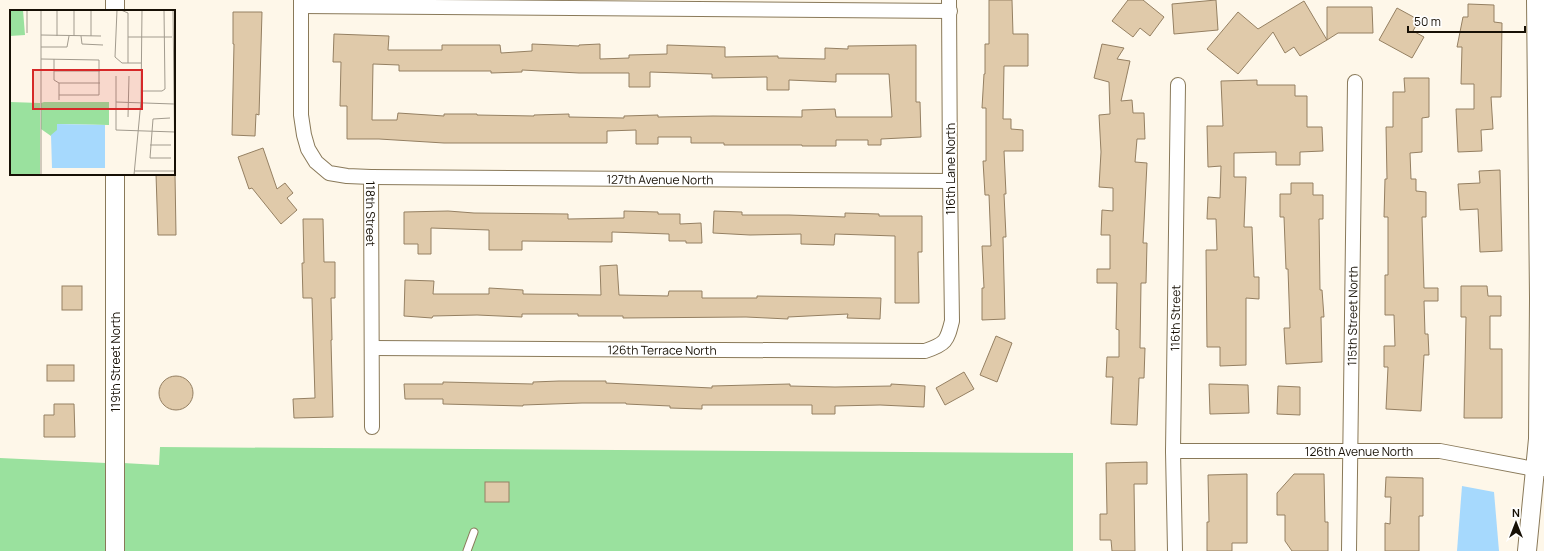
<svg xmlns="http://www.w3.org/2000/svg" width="1544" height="551" viewBox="0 0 1544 551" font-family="Manrope,sans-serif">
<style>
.green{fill:#9ae19e}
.water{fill:#a6d9fd}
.building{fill:#e0caaa;stroke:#958062;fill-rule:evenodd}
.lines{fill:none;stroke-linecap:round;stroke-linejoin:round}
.service-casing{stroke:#897959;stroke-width:9}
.minor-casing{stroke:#897959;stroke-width:16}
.tertiary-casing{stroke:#897959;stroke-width:20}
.service{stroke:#fff;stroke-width:7}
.minor{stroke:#fff;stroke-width:14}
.tertiary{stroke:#fff;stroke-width:18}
.labels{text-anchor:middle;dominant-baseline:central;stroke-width:4;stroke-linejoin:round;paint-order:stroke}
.street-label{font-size:12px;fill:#171005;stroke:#fff}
.inset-road{fill:none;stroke:#a29b8e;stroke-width:1}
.view{fill:#d62828;fill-opacity:0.15;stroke:#d62828;stroke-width:2}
.inset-edge{fill:none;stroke:#171005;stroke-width:2}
</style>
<rect width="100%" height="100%" fill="#fef7e9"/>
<g class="green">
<polygon points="160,447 1073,453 1073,551 123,551 123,463 159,465"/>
<polygon points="0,458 106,463 106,551 0,551"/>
</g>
<polygon class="water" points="1462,486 1494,492 1499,551 1457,551"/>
<g class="building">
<polygon points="989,0 1012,0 1013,34 1028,34 1028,66 1004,66 1003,119 1011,119 1011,129 1023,130 1023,151 1004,151 1006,194 1004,194 1006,237 1003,237 1005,319 982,320 982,288 984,288 982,246 991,246 989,195 985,195 983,161 986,161 986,108 982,108 984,74 985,74 985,44 989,44"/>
<polygon points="1128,0 1143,0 1164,17 1150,36 1140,28 1133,37 1112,21"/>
<polygon points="1216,0 1218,30 1174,34 1172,4"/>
<polygon points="1304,1 1327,40 1300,56 1294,47 1285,53 1273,32 1238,74 1207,49 1238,12 1258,29"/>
<polygon points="1468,4 1494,5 1494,22 1502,23 1501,97 1491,97 1493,129 1481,130 1482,151 1458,152 1456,109 1474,109 1474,84 1461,84 1462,47 1457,47 1463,17 1468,17"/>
<polygon points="1327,7 1372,7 1373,33 1338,33 1327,40"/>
<polygon points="1397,8 1419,20 1413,31 1424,37 1412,58 1379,40"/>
<polygon points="233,12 262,12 259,115 256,114 255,136 232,135 234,44 233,44"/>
<path d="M334,34l55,2 -1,14h54v-5h58l1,8 31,-2v-7l47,2v-1l21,-1v15l29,-1v-3l38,-1v-9l58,2v10l53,-1v2l47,1v-11l23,1v-3l68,-1v57h4l1,35 -40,2v6h-13v-5h-32v6h-34v-1h-78v-2h-33v-6h-33v7h-22v-14l-29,1v12h-163l-65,-4h-32v-33h-7l1,-44h-8zM373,64l26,1v6h92v2l31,-1v-2l57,3h50v14h21v-15l62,2v4l55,-1v13h22v-10l47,2v-8h53l3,43h-56l-1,-8 -33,1v7l-89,-1 -55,1v-2l-34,1v2l-55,-1v-3l-35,1v1l-57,-1v-1h-33v2l-46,-3 -1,7h-25z"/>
<polygon points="1102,44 1124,48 1117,59 1130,61 1121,101 1132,100 1133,113 1144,113 1145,139 1137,139 1135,162 1147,163 1143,243 1147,243 1146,283 1141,283 1140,348 1145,348 1144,378 1139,378 1137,425 1111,424 1113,377 1106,377 1107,357 1119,357 1119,330 1116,329 1117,283 1097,283 1097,269 1110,269 1110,235 1101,235 1102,210 1113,211 1113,188 1099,187 1101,152 1099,115 1110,114 1109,82 1094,78"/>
<polygon points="1404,78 1429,78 1429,117 1422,118 1422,152 1410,153 1411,179 1416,179 1416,191 1426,192 1426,217 1422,217 1424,288 1438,288 1438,301 1424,301 1425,334 1428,334 1429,355 1424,355 1421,411 1386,409 1388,367 1384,367 1384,346 1395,346 1394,315 1385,315 1385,275 1388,275 1388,217 1384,217 1385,179 1387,179 1386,127 1393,127 1393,92 1405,92"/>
<polygon points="1257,80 1257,85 1295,85 1295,96 1307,96 1307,127 1322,127 1323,151 1300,152 1300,165 1276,165 1276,152 1234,153 1234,177 1246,177 1244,227 1252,227 1254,277 1259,277 1259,299 1246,298 1246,365 1220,366 1220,347 1207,347 1206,250 1217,250 1216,219 1207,219 1208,197 1220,198 1221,166 1208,167 1207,126 1223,126 1221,81"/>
<polygon points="263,148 277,189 285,183 293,193 287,198 297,210 281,224 252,188 249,189 238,157"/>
<polygon points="1500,170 1502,251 1480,252 1478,209 1460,210 1458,184 1480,183 1479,171"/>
<polygon points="156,174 175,174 176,235 158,235"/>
<polygon points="1291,183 1313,183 1313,195 1323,195 1323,219 1319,219 1320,290 1322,290 1324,317 1321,317 1322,362 1286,364 1284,328 1290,328 1288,269 1286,269 1284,217 1280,217 1280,194 1291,194"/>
<polygon points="448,211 474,213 568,214 568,219 624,218 624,211 658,212 658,214 680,214 680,224 701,223 702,243 686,243 686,241 669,241 669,234 612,232 612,242 522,241 522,250 489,250 489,230 431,228 431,254 418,254 418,244 404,244 404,212"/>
<polygon points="714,211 742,212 742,215 789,215 845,217 845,213 879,214 879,216 922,216 922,252 918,252 919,303 895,303 895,236 835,234 834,245 801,244 801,234 750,235 713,233"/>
<polygon points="303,219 323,219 324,262 335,262 335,298 331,298 332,340 331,340 333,417 294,418 293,399 315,398 312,298 303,298 302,263 304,263"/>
<polygon points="617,265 619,295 668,296 669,291 702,291 702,298 757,298 757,296 881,298 880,319 847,318 848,314 788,317 788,319 746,317 623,318 623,316 578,316 578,314 522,314 522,317 477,315 433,316 432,318 404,316 405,280 434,281 433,294 489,294 489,288 523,290 523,294 601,295 600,266"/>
<rect x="62" y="286" width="20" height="24"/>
<polygon points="1461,286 1487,286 1488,296 1501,296 1501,316 1490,316 1490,349 1502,349 1502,418 1464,418 1466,317 1461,317"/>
<polygon points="996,336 1012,343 997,382 980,375"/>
<rect x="47" y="365" width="27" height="16"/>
<polygon points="964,372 974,389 945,405 936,388"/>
<circle cx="176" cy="393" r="17"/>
<polygon points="559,381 606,381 606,383 712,388 712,386 790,384 790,386 835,387 891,386 891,384 925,386 924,407 880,405 835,406 835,414 812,414 812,405 702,405 702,409 670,408 670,406 626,404 626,403 582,403 523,405 523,406 443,404 443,399 405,399 404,384 443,384 443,382 533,384 533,382"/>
<polygon points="1209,384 1248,385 1249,413 1210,414"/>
<polygon points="1278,386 1300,387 1300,415 1277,414"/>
<polygon points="54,404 74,404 75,437 44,437 44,415 54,415"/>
<polygon points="1147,462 1147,484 1134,484 1135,551 1112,551 1111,540 1100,540 1100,514 1107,514 1106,463"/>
<polygon points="1247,474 1247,543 1232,543 1232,551 1207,551 1207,522 1209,522 1208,475"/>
<polygon points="1294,474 1324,474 1325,522 1328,522 1328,551 1292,551 1285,541 1285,515 1277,515 1277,493"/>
<polygon points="1386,477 1423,478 1423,516 1419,516 1419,551 1385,551 1385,523 1390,524 1391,497 1385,497"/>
<rect x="485" y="482" width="24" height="20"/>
</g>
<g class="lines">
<defs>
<polyline id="service" points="467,551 474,532"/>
<g id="minor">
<path id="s1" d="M301,0v115l3,20 4,14 8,13 13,11 18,3 24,1 1,250"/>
<polyline points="301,6 950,11"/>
<path id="s2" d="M371,177l579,4"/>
<path id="s3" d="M372,348l553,3c21,-7 22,-10 27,-30l-2,-140 -1,-181"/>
<path id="s4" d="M1173,451h267l94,18h10"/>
<path id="s5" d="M1175,551l-2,-100 5,-366"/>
<path id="s6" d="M1349,551l6,-469"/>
</g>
<g id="tertiary">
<polyline points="115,11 115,0"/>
<polyline points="115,551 115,174"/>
<polyline points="1527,551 1538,439 1539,298 1536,0"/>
</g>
</defs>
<use href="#service" class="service-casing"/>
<use href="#minor" class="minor-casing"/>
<use href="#tertiary" class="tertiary-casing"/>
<use href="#service" class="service"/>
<use href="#minor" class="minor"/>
<use href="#tertiary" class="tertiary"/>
</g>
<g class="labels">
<g class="street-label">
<text transform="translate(950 169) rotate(-90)">116th Lane North</text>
<text stroke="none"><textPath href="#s2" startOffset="289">127th Avenue North</textPath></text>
<text stroke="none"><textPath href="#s1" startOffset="261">118th Street</textPath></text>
<text stroke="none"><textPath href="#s6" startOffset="235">115th Street North</textPath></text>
<text stroke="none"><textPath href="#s5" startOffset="233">116th Street</textPath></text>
<text stroke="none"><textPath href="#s3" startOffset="290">126th Terrace North</textPath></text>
<text transform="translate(115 362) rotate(-90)">119th Street North</text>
<text stroke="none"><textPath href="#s4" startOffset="186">126th Avenue North</textPath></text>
</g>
</g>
<g transform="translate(10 10)">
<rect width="165" height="165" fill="#fef7e9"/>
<path d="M0,0h13l2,25 -15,1zM0,92l30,1v72h-30zM34,92h65v23l-52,-1 1,6 -7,6 -10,-7v-26z" fill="#9ae19e"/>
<path d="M47,114l48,1v43h-53l-1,-33 6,-5z" fill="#a6d9fd"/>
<path class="inset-road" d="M17,0v23M31,0v165M47,0v26M64,0v26M81,0v26M107,0l-2,47 7,6h19M111,0l7,3v50M163,0l2,165M31,25l60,1M71,26l1,8 21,1M118,27h44M31,37h26l2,-11M31,49l58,1v35h-40M44,49v21l5,3v17M44,61h46M106,66v54l59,2M49,73h41M132,81h20l3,-2 -1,-79M106,92l58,2M118,107l1,-41M160,108l-17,1 -3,39h21M140,135h21M125,161h40M124,165l7,-74 1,-91"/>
<path class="view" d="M23,60h109v39h-109z"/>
<rect width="165" height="165" class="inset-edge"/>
</g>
<g transform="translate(1516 523)" stroke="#ffffff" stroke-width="3" paint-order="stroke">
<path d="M0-3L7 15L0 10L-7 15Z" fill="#171005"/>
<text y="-6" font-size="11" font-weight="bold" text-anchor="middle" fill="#171005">N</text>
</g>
<path d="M1408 26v6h117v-6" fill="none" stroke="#171005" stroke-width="2"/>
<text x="1414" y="26" font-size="12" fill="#171005" stroke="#ffffff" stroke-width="3" paint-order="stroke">50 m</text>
</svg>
